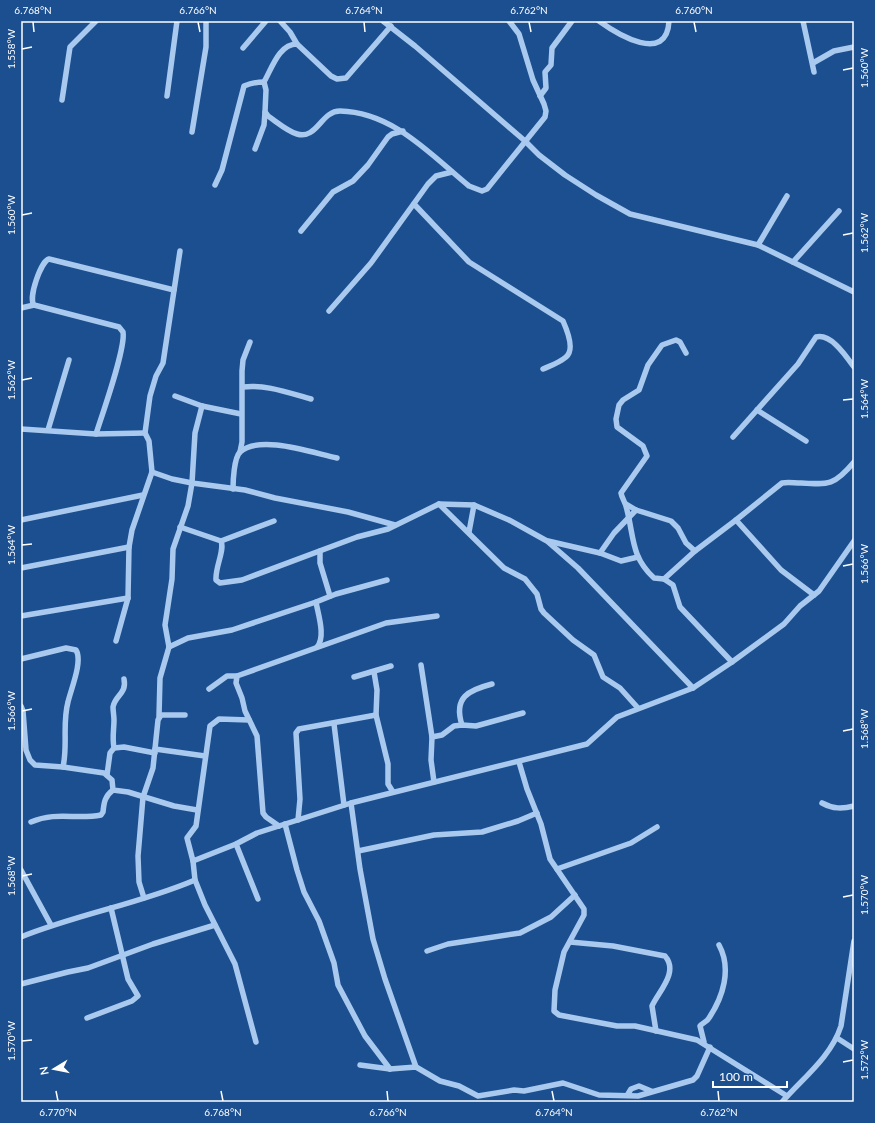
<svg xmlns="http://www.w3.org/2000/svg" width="875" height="1123" viewBox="0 0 875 1123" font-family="Lato,sans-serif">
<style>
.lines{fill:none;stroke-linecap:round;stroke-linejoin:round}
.minor{stroke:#a9c9ee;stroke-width:5.5}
.ticks{fill:none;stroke:#fff;stroke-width:1.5}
.neatline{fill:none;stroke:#fff;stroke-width:1.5}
.ticks-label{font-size:10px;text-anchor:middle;fill:#fff}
</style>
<rect width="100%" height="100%" fill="#1b4f8f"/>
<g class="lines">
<g class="minor">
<polyline points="280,21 290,32 297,44"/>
<polyline points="383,21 415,46 525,141 539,155 565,175 596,195 630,214 758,245 854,292"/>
<path d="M599,21c18,13 68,44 70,0"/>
<polyline points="803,21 814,72"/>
<polyline points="243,48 266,21"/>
<polyline points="813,63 834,51 854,47"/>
<path d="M264,82c8,-14 15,-38 33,-38l34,32 6,3 9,-1 45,-52"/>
<polyline points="167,96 177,21"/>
<polyline points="540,96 546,88 545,72 551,65 552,48 572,21"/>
<polyline points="62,100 70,47 96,21"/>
<polyline points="192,132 206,47 206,21"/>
<polyline points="255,149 264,125 265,112"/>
<path d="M215,185l7,-15 22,-84c7,-3 13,-4 20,-4l2,8 -1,22 3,4c9,6 19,15 29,18 20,6 24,-23 43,-23 53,1 91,44 129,75l13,5 5,-2 58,-72 1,-6 -2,-7 -11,-24 -14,-46 -10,-13"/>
<path d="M414,204l55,58 94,59c4,9 12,29 3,36 -7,6 -16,9 -23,12"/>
<polyline points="301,231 333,192 353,181 368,165 388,137 392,134 403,131"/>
<polyline points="758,245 787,196"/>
<polyline points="793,262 839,211"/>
<polyline points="21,308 34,305"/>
<polyline points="329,311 371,263 428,184 436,176 452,172"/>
<path d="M686,353l-6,-11 -4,-2 -14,5 -14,20 -9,25 -16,10 -4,5 -3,14 1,8 26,19 4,10 -26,37c1,6 5,10 6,17 7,27 4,47 27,68l10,1 9,6 7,22 52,55"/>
<path d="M243,387c22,-3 46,6 68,12"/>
<polyline points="175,396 202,406 241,414"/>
<polyline points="202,406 195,433 192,483 245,490 275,498 348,512 395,525"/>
<polyline points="757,410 806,441"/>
<polyline points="21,429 96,434 145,433"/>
<polyline points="48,430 69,360"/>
<path d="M96,434c6,-19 30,-86 27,-102l-4,-5 -85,-22c-6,-7 7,-44 15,-46l125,31"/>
<path d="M733,437l65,-73 18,-27c15,-4 30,19 38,30"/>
<polyline points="240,452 242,442 242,371 243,360 250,342"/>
<polyline points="152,472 172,479 192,483 188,506 173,549 172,579 165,625 169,647 160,678 159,716"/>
<path d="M233,489c0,-8 1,-31 7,-37 20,-18 73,1 97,6"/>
<polyline points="439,504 504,568 525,579 537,594 541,609 544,613 573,640 594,655 603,677 620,688 638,708"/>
<polyline points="626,504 636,510 671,521 678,528 686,543 695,551"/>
<polyline points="21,520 143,495"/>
<path d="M736,520l46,-37c6,-1 12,0 19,0 28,2 34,2 53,-21"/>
<path d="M180,527l41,14c4,9 -6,26 -5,39l4,3 22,-3 115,-43 31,-8 51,-25 35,1 35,15 38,21 31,27 115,120"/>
<polyline points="469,532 474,505"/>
<polyline points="221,541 274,521"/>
<polyline points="548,541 600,553 621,561 638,557"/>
<polyline points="320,551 320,563 330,596"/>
<polyline points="600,553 614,533 636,510"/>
<polyline points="21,568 129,547"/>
<polyline points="664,579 695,551 736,520 781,570 814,595"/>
<polyline points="21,616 128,598"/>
<polyline points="116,641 128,598 129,547 132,530 152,472 149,441 145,433 150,396 156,376 163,363 180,251"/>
<polyline points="169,647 188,638 232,630 316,602"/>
<path d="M317,647c9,-10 1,-33 -1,-45l20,-8 51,-14"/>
<path d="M21,659l45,-11 10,2c7,11 -5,39 -8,52 -6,22 0,43 -5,65"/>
<polyline points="421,665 432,737 431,760 434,782"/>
<polyline points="374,672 377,690 376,715 388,764 388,784 393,792"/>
<polyline points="354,677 391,666"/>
<polyline points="209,689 227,676 237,676"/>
<polyline points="21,706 23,711 26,750 30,760 35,765 63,767 104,773 112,780 113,790 128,792 174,806 197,810"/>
<polyline points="249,720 219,719 210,726 196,826 187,838 193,861 236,844 257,833 351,803 587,744 617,717 693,688 732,662 784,624 800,606 819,591 854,541"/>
<polyline points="334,724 344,805"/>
<path d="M462,725c-9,-28 7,-35 30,-41"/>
<polyline points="432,737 442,735 454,726 462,725 476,726 523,713"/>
<path d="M114,748c-2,-11 0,-18 0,-28 0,-4 -1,-9 -1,-13 2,-12 14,-13 11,-28"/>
<polyline points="155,749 205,756"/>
<polyline points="519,762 527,789 541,824 550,859 584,909 584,915 564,952 555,990 554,1011 559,1015 617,1026 635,1026 697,1040 787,1096"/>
<polyline points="107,775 110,753 114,748 124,747 155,753"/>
<polyline points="351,803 360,869 373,939 385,979 416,1067"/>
<path d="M822,803c11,6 20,6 32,3"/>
<polyline points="298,820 300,799 296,733 299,729 376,715"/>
<path d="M31,822c26,-11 45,-2 70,-7l2,-3c1,-10 2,-16 10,-22"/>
<polyline points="285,824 297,870 304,892 319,921 334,963 338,985 365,1036 390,1069"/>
<polyline points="279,826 266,817 263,813 257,736 245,711 242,698 236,683 237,676 386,623 437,616"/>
<polyline points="236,844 258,899"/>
<polyline points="358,851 434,835 482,832 518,821 537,813"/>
<polyline points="193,861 195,880 205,905 235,964 256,1042"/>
<polyline points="557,869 631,843 657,827"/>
<polyline points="21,870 51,925"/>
<polyline points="144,898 139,882 138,856 143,797 153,768 158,720 161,715 185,715"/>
<path d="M21,937c57,-23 118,-33 174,-57"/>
<path d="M570,942l43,4 52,10c14,16 -6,35 -13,50l4,25"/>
<polyline points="427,951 448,944 520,933 551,917 575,895"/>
<polyline points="21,984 68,972 88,968 153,944 215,925"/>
<polyline points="87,1018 132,1001 138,996 128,979 111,908"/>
<polyline points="837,1038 854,1049"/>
<path d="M704,1042l-4,-16c2,-3 7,-4 9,-8 14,-21 23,-49 10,-73"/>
<polyline points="360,1065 390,1069 416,1067 440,1081 459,1086 478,1096 514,1090 524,1091 563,1083 599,1095 638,1096 693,1080 697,1076 710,1047"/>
<polyline points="628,1094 631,1089 639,1086 651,1091"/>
<path d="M782,1102c21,-24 49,-45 59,-76l13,-85"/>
</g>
</g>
<path class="ticks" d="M33,22l1,10M198,22l2,10M364,22l1,10M529,22l2,10M694,22l2,10M22,49l10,-2M843,70l10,-2M22,215l10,-2M843,235l10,-2M22,380l10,-2M843,400l10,-1M22,545l10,-1M843,566l10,-2M22,711l10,-2M843,731l10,-2M22,876l10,-2M843,897l10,-2M22,1041l10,-1M843,1062l10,-2M56,1091l2,10M221,1091l2,10M387,1091l1,10M552,1091l2,10M718,1091l1,10"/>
<rect width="875" height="1123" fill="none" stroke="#1b4f8f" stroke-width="44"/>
<g transform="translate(54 1069) rotate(260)" stroke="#1b4f8f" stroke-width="3" paint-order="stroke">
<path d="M0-3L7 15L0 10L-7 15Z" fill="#ffffff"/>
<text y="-6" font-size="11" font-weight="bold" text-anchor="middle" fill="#ffffff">N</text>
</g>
<path d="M713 1081v6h74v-6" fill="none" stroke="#ffffff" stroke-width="2"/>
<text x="719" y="1081" font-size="12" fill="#ffffff" stroke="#1b4f8f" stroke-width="3" paint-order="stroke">100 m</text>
<rect x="22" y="22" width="831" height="1079" class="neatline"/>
<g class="ticks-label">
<text x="33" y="14">6.768°N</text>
<text x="198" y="14">6.766°N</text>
<text x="364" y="14">6.764°N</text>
<text x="529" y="14">6.762°N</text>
<text x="694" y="14">6.760°N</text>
<text transform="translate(11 49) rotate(-90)" y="4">1.558°W</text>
<text transform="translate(864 68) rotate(-90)" y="4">1.560°W</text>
<text transform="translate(11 215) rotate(-90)" y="4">1.560°W</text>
<text transform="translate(864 233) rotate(-90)" y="4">1.562°W</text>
<text transform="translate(11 380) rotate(-90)" y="4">1.562°W</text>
<text transform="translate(864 399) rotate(-90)" y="4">1.564°W</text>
<text transform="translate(11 545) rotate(-90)" y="4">1.564°W</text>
<text transform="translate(864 564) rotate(-90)" y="4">1.566°W</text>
<text transform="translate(11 711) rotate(-90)" y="4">1.566°W</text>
<text transform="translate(864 729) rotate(-90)" y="4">1.568°W</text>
<text transform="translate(11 876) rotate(-90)" y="4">1.568°W</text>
<text transform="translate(864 895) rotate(-90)" y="4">1.570°W</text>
<text transform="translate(11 1041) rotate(-90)" y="4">1.570°W</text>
<text transform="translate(864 1060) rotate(-90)" y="4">1.572°W</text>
<text x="58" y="1116">6.770°N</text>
<text x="223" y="1116">6.768°N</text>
<text x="388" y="1116">6.766°N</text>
<text x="554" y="1116">6.764°N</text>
<text x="719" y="1116">6.762°N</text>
</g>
</svg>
